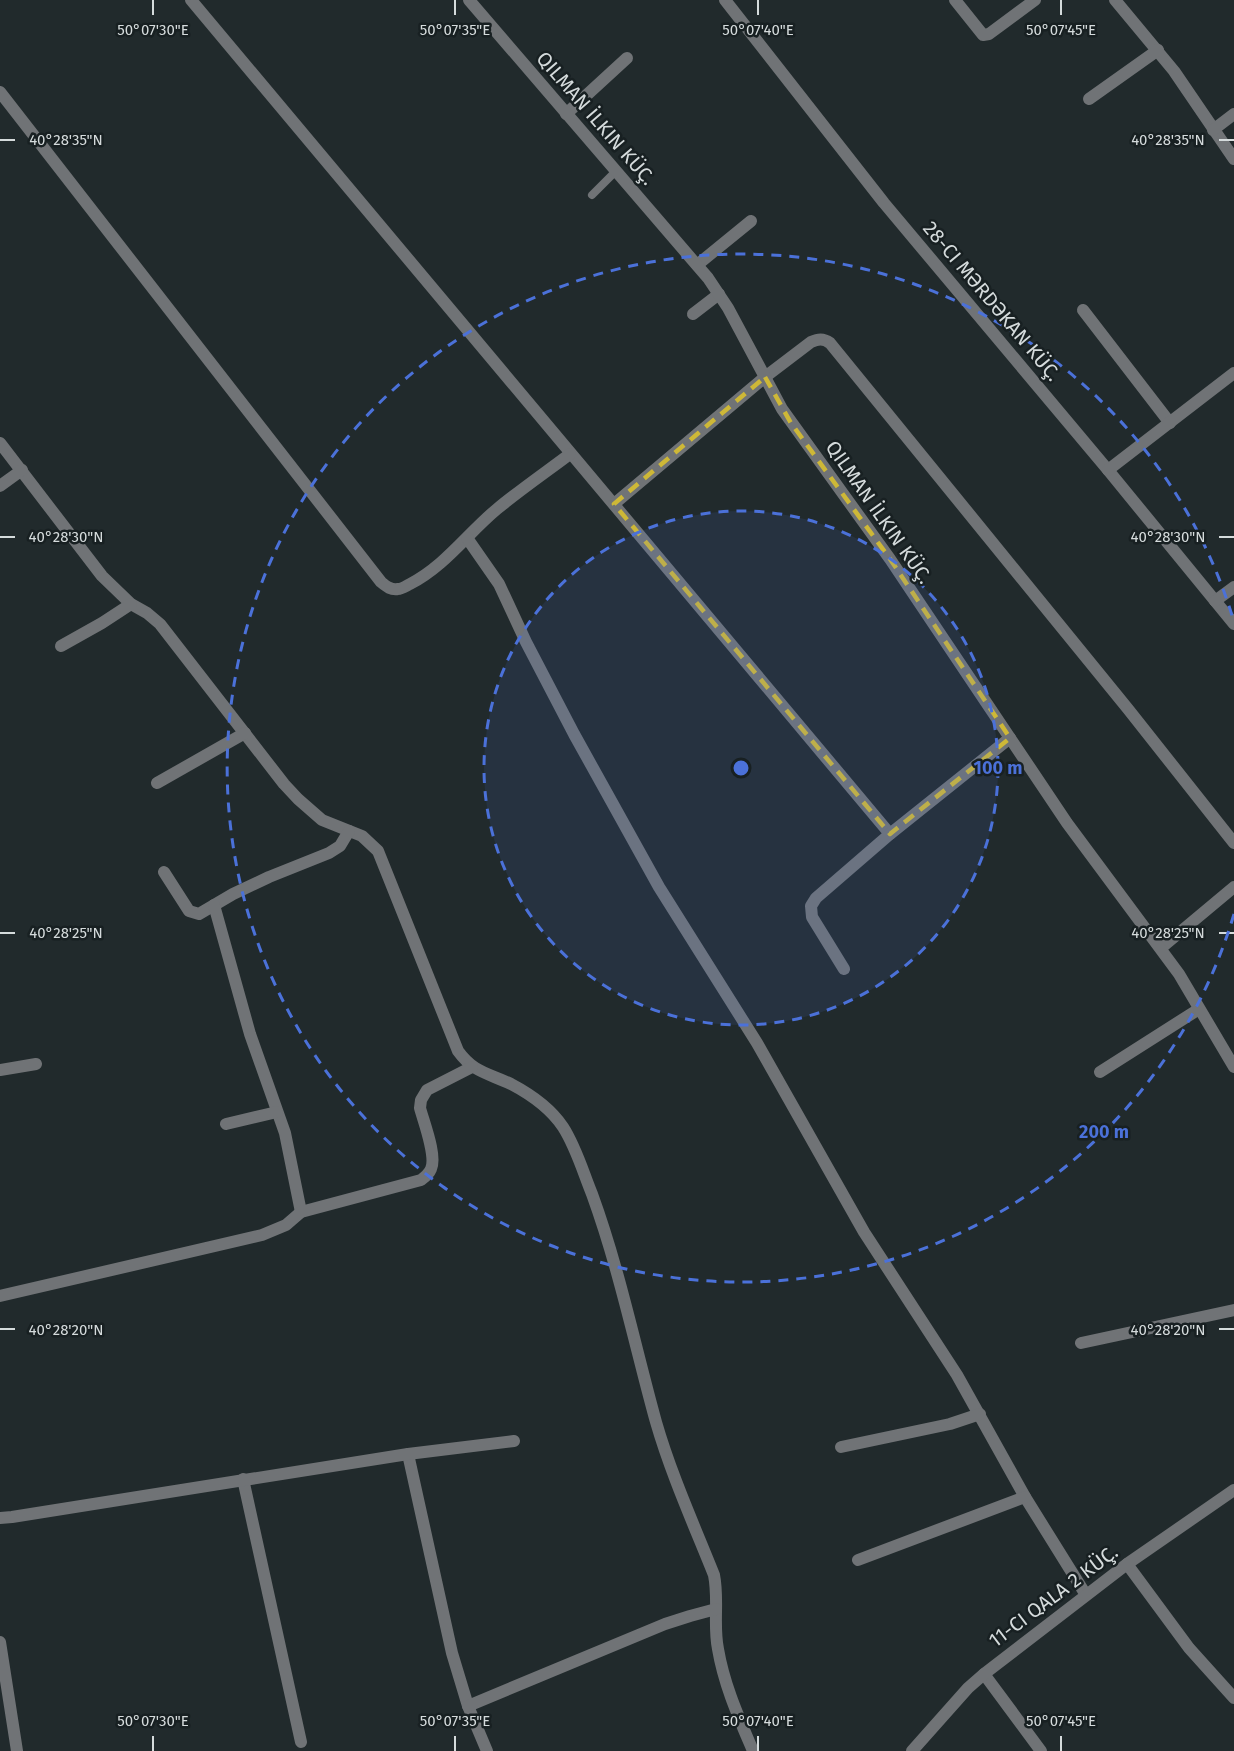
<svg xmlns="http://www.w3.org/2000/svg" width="1234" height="1751" viewBox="0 0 1234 1751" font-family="'Fira Sans',sans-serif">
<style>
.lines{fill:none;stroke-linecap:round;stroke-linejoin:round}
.service{stroke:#707376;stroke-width:8}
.minor{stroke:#707376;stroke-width:12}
.tertiary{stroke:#707376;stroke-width:12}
.marked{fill:none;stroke:#ceb837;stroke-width:4.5;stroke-dasharray:12 8;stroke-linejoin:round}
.ticks{fill:none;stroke:#d5dbdc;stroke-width:2}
.ring{fill:none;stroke:#4b71d9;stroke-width:3;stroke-dasharray:10 8}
.labels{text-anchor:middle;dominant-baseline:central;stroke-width:5;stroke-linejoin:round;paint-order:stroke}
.street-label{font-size:20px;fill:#d5dbdc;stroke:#182022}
.ticks-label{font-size:15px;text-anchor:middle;fill:#d5dbdc;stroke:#182022;stroke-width:5;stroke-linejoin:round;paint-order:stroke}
.centre{fill:#4b71d9;stroke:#182022;stroke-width:3}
.ring-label{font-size:18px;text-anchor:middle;font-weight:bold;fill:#4b71d9;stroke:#182022;stroke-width:5;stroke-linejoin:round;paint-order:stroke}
</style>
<rect width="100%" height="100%" fill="#212a2c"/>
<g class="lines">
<polyline class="service" points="592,195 616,171"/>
<g class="minor">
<polyline points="191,0 890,834"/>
<polyline points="725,0 884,203 1108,470 1234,624"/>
<polyline points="955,0 983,35 989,34 1035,0"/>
<polyline points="1115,0 1174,71 1234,159"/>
<path d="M0,92l381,490c6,5 10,8 17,7 4,0 8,-3 12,-5 35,-18 57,-50 87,-75 23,-19 49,-37 73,-55"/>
<polyline points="1089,99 1158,50"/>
<polyline points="566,114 627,58"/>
<polyline points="1213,130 1234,114"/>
<polyline points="697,265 751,221"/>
<polyline points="1083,310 1170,423"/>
<polyline points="693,314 719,294"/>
<path d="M0,443l102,133 29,28 16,9 13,11 124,160 14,15 24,21 40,16 16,15 80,200c16,22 30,22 53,33 19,10 40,25 52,43 13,20 20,45 29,67 27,74 43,152 64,228 15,52 38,103 58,153 5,25 -1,50 4,74 6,36 21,69 35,102"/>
<polyline points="1108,470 1234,373"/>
<polyline points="0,486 22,470"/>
<path d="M614,504l151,-127 46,-35c7,-3 12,-4 19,1l298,366 106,134"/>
<polyline points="467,538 499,584 526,642 574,734 659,887 757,1043 864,1232 957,1375 1025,1497 1086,1595"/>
<polyline points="1215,601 1234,587"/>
<polyline points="61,646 102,623 131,604"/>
<polyline points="157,783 245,733"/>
<polyline points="164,872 189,911 199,914 233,894 269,877 329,853 340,846 349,831"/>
<polyline points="214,905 250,1034 285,1133 301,1212"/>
<polyline points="1161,948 1234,887"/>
<polyline points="844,969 812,917 811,906 816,898 890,834 1010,738"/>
<polyline points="0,1070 36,1064"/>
<polyline points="1100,1072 1199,1009"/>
<polyline points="226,1124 277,1112"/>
<path d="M0,1296l262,-61 24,-10 15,-13 120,-32c4,-3 8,-6 10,-11 6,-13 -7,-46 -11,-61l1,-8 6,-10 45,-23"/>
<polyline points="1081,1343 1234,1310"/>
<polyline points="841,1447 950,1424 980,1414"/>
<polyline points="408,1454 452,1653 468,1706 487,1751"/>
<polyline points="243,1479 301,1742"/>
<polyline points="0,1518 12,1517 408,1454 514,1441"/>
<polyline points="858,1560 1025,1497"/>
<polyline points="1127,1564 1189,1648 1234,1698"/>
<polyline points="0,1642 17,1751"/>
<polyline points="984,1674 1041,1751"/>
<polyline points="468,1706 665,1624 690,1616 716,1609"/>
<polyline points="912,1751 968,1688 984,1674 1127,1564 1234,1490"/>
</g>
<polyline class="tertiary" points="469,0 689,256 708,278 728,308 782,409 890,559 1067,823 1179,974 1234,1067"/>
</g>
<path class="marked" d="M765,377l26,46 99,136 120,179 -120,96 -276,-330z"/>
<path class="ticks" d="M153,0v15M455,0v15M758,0v15M1061,0v15M0,140h15M1219,140h15M0,537h15M1219,537h15M0,933h15M1219,933h15M0,1329h15M1219,1329h15M153,1736v15M455,1736v15M758,1736v15M1061,1736v15"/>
<circle cx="741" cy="768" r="257" fill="#4b71d9" fill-opacity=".12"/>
<g class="ring">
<circle cx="741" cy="768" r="257"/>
<path d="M1234 914A514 514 0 1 1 1234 622"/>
</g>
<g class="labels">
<g class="street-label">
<text transform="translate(596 118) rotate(49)">QILMAN İLKIN KÜÇ.</text>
<text transform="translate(992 301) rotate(50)">28-CI MƏRDƏKAN KÜÇ.</text>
<text transform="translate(879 512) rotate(55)">QILMAN İLKIN KÜÇ.</text>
<text transform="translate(1053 1596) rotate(-37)">11-CI QALA 2 KÜÇ.</text>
</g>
</g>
<g class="ticks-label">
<text x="153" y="35">50°07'30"E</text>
<text x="455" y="35">50°07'35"E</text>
<text x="758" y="35">50°07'40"E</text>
<text x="1061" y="35">50°07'45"E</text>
<text x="66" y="145">40°28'35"N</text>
<text x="1168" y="145">40°28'35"N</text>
<text x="66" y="542">40°28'30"N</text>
<text x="1168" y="542">40°28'30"N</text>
<text x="66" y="938">40°28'25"N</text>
<text x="1168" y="938">40°28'25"N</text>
<text x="66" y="1335">40°28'20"N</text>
<text x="1168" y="1335">40°28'20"N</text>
<text x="153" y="1726">50°07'30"E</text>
<text x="455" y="1726">50°07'35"E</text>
<text x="758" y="1726">50°07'40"E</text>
<text x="1061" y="1726">50°07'45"E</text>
</g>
<circle cx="741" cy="768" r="9" class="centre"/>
<g class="ring-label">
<text x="998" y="774">100 m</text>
<text x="1104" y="1138">200 m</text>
</g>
</svg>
